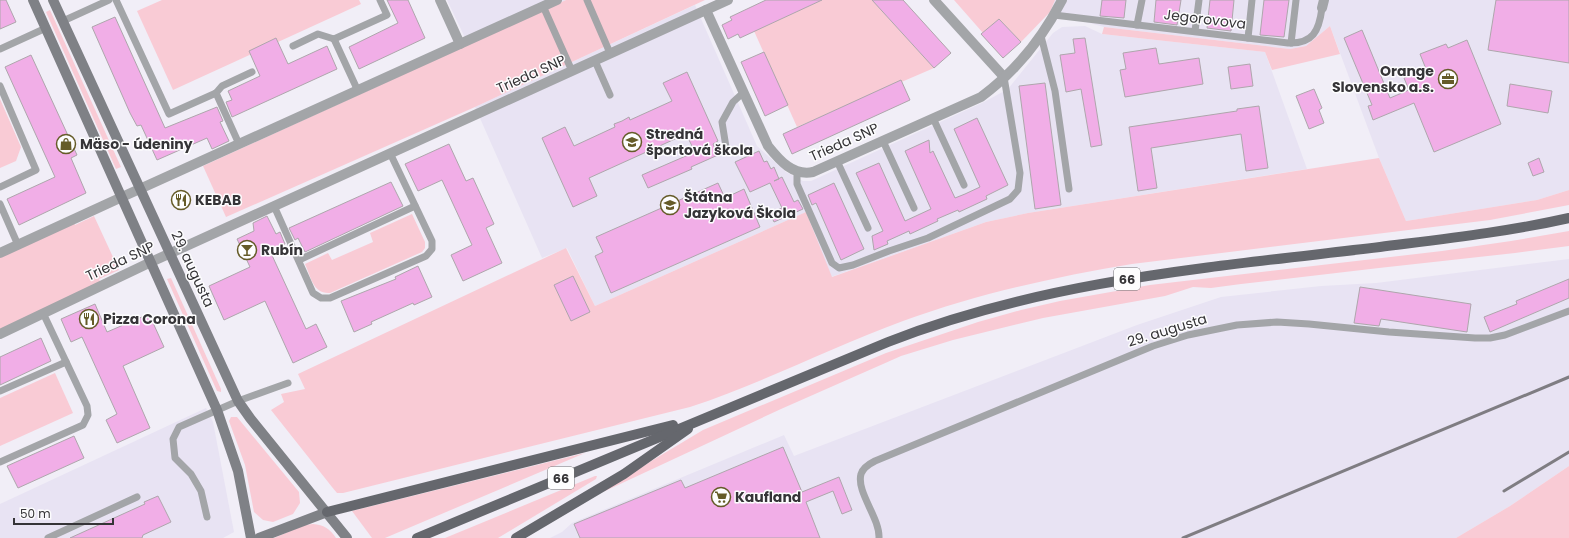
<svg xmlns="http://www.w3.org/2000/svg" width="1569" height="538" viewBox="0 0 1569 538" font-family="Poppins,sans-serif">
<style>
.built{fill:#e8e3f3}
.green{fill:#f9cbd5}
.building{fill:#f1aee7;stroke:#aea6ac}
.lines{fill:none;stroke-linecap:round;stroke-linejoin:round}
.lane{stroke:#a3a5a8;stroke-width:7}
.street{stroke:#a3a5a8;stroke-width:10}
.secondary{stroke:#7f8186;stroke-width:10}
.primary{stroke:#65676d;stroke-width:10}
.rail{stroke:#7f7d82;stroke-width:3}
.labels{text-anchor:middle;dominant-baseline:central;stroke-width:3;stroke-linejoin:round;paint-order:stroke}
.shield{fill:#fdfdfe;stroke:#717073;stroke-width:1}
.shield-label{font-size:13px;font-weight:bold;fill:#353437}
.street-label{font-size:14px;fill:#353437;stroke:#fdfdfe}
.poi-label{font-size:14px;font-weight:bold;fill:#353437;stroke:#fdfdfe;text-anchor:start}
</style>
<rect width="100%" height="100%" fill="#f1eef7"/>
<g class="built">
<polygon points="447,0 566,0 468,44"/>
<polygon points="1055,0 1569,0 1569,190 1537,200 1406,221 1379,158 1330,26 1306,46 1290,49 1104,27 1050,12"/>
<polygon points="695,5 757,146 786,172 803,181 811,181 984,102 1008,89 1053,33 1062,27 1085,26 1102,34 1265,52 1307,169 1028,213 986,222 831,277 806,212 595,306 567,248 542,258 475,107"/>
<polygon points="1569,259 1569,466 1510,506 1456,538 550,538 562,532 572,523 784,435 794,456 1137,325 1221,297 1321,286 1376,283"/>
<polygon points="206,408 213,422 234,532 223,538 0,538 0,504"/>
</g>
<g class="green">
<polygon points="162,0 359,0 361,4 173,90 137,11"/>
<polygon points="566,0 705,0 475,107 226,217 203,166"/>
<polygon points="822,0 872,0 934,68 797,127 754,31"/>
<polygon points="954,0 1055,0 1050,12 1021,42 999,19 983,33"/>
<polygon points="50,10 121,167 116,169 46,12"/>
<polygon points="1330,26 1340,54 1272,70 1265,52 1102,34 1104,27 1290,49 1306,46"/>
<polygon points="0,99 21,147 16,161 0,168"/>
<path d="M1379,158l27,63 131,-21 32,-10v15l-79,15 -358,44c-78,13 -155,30 -229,57 -71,26 -140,62 -213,86l-347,86h-6l-5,-6 -61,-77 13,-8 -3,-8 24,-5 -7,-15 268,-126 29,58 211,-94 26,65 154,-55 42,-9z"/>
<path d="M412,214l13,28v6l-3,4 -92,41c-17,1 -19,-16 -25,-29l23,-11 4,7 41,-18 -3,-9z"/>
<polygon points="94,216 119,270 99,279 102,285 0,334 0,253 73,220 75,225"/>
<polygon points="1569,231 1569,246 1515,253 1379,268 1241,284 1211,288 1193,287 1165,296 1043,318 953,340 901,356 883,364 781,409 603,492 653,460 703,430 886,353 978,322 1021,310 1060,301 1150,285 1442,251 1511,241"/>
<polygon points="171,278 221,389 221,392 217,391 167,279"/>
<polygon points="55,373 73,413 0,446 0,398"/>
<polygon points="231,417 237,417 299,492 300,503 293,514 273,522 263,520 254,512 245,465 229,421"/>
<polygon points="585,453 385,538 372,538 352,511"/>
<polygon points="1569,466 1569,538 1456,538 1510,506"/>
<polygon points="595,476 597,476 596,479 498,538 445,538"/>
<path d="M313,524c11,1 16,4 23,14h-62l31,-13z"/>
</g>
<g class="building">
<polygon points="0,0 6,0 16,22 0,29"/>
<polygon points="387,0 408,0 425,38 359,69 349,47 398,23"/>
<polygon points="766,0 822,0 740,38 738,34 728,39 722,25 732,20 730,17"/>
<polygon points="872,0 903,0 951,53 934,68"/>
<polygon points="1102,0 1126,0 1124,18 1100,16"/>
<polygon points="1156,0 1181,0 1177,25 1154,22"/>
<polygon points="1210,0 1234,0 1231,31 1207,28"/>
<polygon points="1264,0 1289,0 1284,37 1260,35"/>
<polygon points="1496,0 1569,0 1569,63 1488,50"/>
<polygon points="115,17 165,128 217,107 223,121 220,122 229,141 212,149 207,138 157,160 141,125 137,126 130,113 92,27"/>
<polygon points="999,19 1021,42 1003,58 981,34"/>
<polygon points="1362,30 1390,98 1409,90 1404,78 1426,69 1420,54 1446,44 1448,48 1467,40 1501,124 1434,152 1414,103 1373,120 1368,106 1372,105 1344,38"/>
<polygon points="276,38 288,64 327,46 337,69 232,117 226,102 232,100 228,91 260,76 249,51"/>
<polygon points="1085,38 1102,145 1091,147 1081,89 1066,92 1060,55 1075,53 1073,39"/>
<polygon points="1156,48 1159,64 1199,58 1203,84 1125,97 1120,70 1126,69 1123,53"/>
<polygon points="764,52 788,105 765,116 741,62"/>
<polygon points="31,55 77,155 71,158 86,193 19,225 7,199 55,177 5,67"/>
<polygon points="1250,64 1253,86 1231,89 1228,67"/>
<polygon points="687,72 718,141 713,144 718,155 691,167 692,169 648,188 642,175 695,152 686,134 589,178 597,196 573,207 542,138 565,127 574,146 615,127 614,124 622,121 629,117 630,120 672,101 663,83"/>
<polygon points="901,80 910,100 792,154 783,134"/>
<polygon points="1045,83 1061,205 1035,209 1019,86"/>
<polygon points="1510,84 1552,91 1548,113 1507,106"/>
<polygon points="1314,89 1322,108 1319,110 1324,123 1309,129 1296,96"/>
<polygon points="1259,106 1268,168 1246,171 1241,134 1151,148 1157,188 1138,191 1129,127 1237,111 1237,109"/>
<polygon points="977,118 1008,185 986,196 987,199 959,212 958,210 937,219 938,221 910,234 909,231 887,241 888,244 874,250 872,236 883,231 856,173 879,163 905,221 931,209 905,151 929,140 930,153 933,151 955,198 965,194 980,187 954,129"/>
<polygon points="449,144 466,181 473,178 494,224 486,228 502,263 463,281 451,255 472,245 442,180 418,191 405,164"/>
<polygon points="759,151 764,162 767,161 771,169 774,167 779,179 774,181 782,177 794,202 798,200 803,209 774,222 770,213 782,208 770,183 750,192 735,162"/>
<polygon points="1539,158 1544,172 1533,176 1528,163"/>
<polygon points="391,182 403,206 305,252 298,238 295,240 289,228"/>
<polygon points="718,183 725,198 744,189 760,227 611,293 595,256 603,252 596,237"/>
<polygon points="834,183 864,249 841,260 816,203 812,205 808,195"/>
<polygon points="184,193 189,203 178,208 173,198"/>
<polygon points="267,216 276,234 280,232 285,244 270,251 306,329 316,324 327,347 293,363 265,301 224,320 209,286 250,267 237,239 254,231 253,223"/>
<polygon points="418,266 432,297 414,305 413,303 371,322 372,324 354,332 341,301 396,279 395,277"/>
<polygon points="573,276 590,312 571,321 554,285"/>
<polygon points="1569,279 1569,298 1490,332 1484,317 1517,304 1516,301"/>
<polygon points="1360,287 1471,304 1467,332 1381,319 1379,326 1354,323"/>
<polygon points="95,304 107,332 149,314 164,347 123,366 150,428 117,443 106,420 117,414 82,337 71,342 61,319"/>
<polygon points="41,338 51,361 0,385 0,357"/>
<polygon points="74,436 84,458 18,488 7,466"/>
<polygon points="783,447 802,492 839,477 852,510 842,514 833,491 806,502 820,538 580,538 574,524 681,480 685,488"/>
<polygon points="158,496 171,522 143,535 142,538 70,538 145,504 144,502"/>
</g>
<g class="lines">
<g class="lane">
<polyline points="116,0 169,114 216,93 222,86 252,72"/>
<polyline points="587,0 610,53"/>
<polyline points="543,6 572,71"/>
<path d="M1054,15l234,28c25,1 31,-12 34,-35"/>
<polyline points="63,21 109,0"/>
<polyline points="1137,25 1142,0"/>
<polyline points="1195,31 1199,0"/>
<polyline points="1041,36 1055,91 1069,189"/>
<polyline points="1248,38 1252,0"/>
<polyline points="334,39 387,15 380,0"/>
<polyline points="334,39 358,91"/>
<polyline points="1291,43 1296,0"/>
<polyline points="293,46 318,34 334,39"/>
<polyline points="0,49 46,28"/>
<polyline points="595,61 610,95"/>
<polyline points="0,86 36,170 0,187"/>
<polyline points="216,93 239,144"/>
<polyline points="933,118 964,185"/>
<polyline points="883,141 914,208"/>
<polyline points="726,147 722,122 733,102 744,92"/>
<polyline points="837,161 868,228"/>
<polyline points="797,172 797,184 832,263 839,268 853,265 889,251 928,238 1010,199 1018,190 1020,173 1004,77"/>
<polyline points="0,204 18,245"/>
<polyline points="274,206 313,293 321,298 330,298 426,256 432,249 432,241 390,153"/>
<polyline points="299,260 415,206"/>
<polyline points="0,391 66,362"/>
<polyline points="0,462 83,425 88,415 87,406 43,313"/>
<polyline points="207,517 201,491 191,474 175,458 173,439 179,427 238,401 288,383"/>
<polyline points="48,538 137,497"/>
<path d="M879,538c1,-20 -23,-46 -18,-64 2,-6 8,-10 14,-13l278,-115 35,-11 49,-10 40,-3 32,2 80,8 86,6h15l15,-3 64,-24"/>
</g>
<g class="street">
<polyline points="440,0 460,44"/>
<polyline points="934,0 1004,77"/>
<polyline points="1322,8 1324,0"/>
<path d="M706,10l62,136c12,15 25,30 45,26l168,-75c34,-25 62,-60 81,-97"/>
<polyline points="0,253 122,197 557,0"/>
<polyline points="0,334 151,262 728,0"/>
</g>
<g class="secondary">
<polyline points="33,0 217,410 238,471 251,538"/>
<polyline points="53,0 238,401 250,418 347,538"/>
<polyline points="259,538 327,512"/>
</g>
<g class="primary">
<polyline points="327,512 673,425"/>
<path d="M417,538l471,-196c157,-62 326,-75 492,-95 63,-8 127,-15 189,-29"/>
<polyline points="516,538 624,474 688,429"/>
</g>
<g class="rail">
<polyline points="1504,491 1569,452"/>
<polyline points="1183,538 1569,377"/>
</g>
</g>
<defs>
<symbol id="office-ring" viewBox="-11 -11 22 22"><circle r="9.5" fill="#fdfdfe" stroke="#655b28" stroke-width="1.5"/><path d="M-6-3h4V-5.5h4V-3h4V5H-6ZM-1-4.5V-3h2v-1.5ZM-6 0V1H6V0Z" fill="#655b28"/></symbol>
<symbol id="school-ring" viewBox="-11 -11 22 22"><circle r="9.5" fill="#fdfdfe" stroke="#655b28" stroke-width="1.5"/><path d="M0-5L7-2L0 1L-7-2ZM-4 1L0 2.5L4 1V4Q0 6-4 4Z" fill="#655b28"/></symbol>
<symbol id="shop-ring" viewBox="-11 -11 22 22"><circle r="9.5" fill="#fdfdfe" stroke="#655b28" stroke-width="1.5"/><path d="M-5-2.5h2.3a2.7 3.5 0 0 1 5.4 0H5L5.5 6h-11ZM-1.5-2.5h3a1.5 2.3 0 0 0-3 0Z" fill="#655b28"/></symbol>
<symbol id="restaurant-ring" viewBox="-11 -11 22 22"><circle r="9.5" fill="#fdfdfe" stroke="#655b28" stroke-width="1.5"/><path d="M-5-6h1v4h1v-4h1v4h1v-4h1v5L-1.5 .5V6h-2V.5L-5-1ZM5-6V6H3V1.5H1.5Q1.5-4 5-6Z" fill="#655b28"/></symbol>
<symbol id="bar-ring" viewBox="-11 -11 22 22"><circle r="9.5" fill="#fdfdfe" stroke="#655b28" stroke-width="1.5"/><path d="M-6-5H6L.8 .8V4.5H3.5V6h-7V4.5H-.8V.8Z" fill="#655b28"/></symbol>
<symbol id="supermarket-ring" viewBox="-11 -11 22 22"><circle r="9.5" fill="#fdfdfe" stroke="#655b28" stroke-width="1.5"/><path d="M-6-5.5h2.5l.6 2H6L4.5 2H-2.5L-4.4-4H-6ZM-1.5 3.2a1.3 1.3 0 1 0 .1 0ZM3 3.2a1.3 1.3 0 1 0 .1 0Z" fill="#655b28"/></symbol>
</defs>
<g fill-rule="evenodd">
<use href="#office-ring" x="1437" y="68" width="22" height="22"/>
<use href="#school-ring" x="621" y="131" width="22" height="22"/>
<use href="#shop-ring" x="55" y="133" width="22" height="22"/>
<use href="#restaurant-ring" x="170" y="189" width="22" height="22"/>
<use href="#school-ring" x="659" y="194" width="22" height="22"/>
<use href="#bar-ring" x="236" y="239" width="22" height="22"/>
<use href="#restaurant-ring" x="78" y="308" width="22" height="22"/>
<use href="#supermarket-ring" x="710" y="486" width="22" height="22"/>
</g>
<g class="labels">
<g class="shield">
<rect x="1114" y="268" width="26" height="22" rx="3"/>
<rect x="548" y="467" width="26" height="22" rx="3"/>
</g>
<g class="shield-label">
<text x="1127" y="279">66</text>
<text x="561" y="478">66</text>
</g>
<g class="street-label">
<text transform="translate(1205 19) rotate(7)">Jegorovova</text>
<text transform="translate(531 74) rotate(-24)">Trieda SNP</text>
<text transform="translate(844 142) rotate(-24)">Trieda SNP</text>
<text transform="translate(120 261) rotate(-25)">Trieda SNP</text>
<text transform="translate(193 269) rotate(65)">29. augusta</text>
<text transform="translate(1167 330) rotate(-17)">29. augusta</text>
</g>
<g class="poi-label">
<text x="1434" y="71" text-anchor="end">Orange<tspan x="1434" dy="16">Slovensko a.s.</tspan></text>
<text x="646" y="134">Stredná<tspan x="646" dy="16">športová škola</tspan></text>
<text x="80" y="144">Mäso - údeniny</text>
<text x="684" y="197">Štátna<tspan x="684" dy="16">Jazyková Škola</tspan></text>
<text x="195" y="200">KEBAB</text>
<text x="261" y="250">Rubín</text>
<text x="103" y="319">Pizza Corona</text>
<text x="735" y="497">Kaufland</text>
</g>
</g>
<path d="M14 518v6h99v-6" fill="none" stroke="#353437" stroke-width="2"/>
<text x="20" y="518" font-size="12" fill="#353437" stroke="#fdfdfe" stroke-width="3" paint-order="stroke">50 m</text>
</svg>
